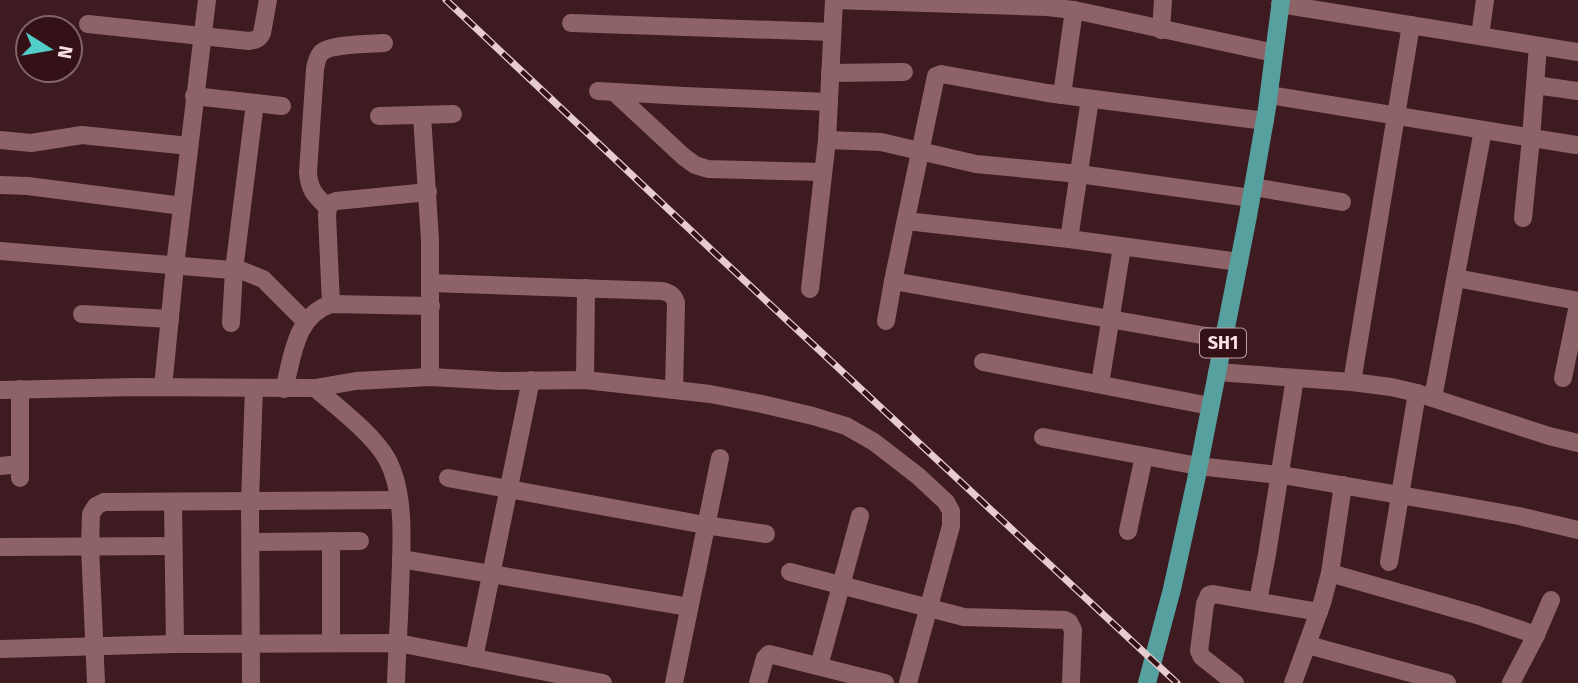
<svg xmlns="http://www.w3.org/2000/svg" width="1578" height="683" viewBox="0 0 1578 683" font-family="'Fira Sans',sans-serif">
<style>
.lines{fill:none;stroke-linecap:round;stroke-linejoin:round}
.minor{stroke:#8d6368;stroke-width:18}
.major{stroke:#56a09f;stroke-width:18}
.rail-casing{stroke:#e6ccce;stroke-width:7}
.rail{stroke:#331117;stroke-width:4.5;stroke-dasharray:13;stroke-linecap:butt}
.labels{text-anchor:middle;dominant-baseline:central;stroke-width:7;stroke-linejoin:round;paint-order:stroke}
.shield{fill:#331117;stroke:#bea3a6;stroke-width:2}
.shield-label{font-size:18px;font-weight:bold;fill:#fae1e3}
</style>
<rect width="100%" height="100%" fill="#3e1b20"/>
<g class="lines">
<g class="minor">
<polyline points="834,0 1047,7 1074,10 1274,53"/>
<polyline points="1280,4 1578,52"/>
<polyline points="571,23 832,32"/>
<path d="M88,24l161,17c7,-1 10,-2 13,-8l6,-33"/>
<polyline points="1161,30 1163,0"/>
<polyline points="1480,36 1485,0"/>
<polyline points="830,73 904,72"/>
<polyline points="1535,85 1578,91"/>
<polyline points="598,91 684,96 829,102"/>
<polyline points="614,92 684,157 695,165 708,169 823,172"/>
<polyline points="1062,95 1074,10"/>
<polyline points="1269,95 1576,145"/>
<polyline points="194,96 282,106"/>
<polyline points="379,116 453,114"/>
<polyline points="422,116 430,240 430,377"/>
<polyline points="0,140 31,143 82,135 189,146"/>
<polyline points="827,140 881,142 976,164 1079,174 1251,198"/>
<polyline points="0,185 28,186 182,206"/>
<polyline points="1253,187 1342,202"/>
<path d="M328,208c-13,-13 -19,-18 -20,-36l7,-103c1,-5 2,-12 6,-16 8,-9 49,-9 63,-10"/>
<polyline points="1523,218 1531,138 1538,46"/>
<polyline points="906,221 1069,239 1239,262"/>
<polyline points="1069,239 1090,99"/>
<polyline points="0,251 243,271 263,279 305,321"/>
<polyline points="1456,278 1578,301"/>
<polyline points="893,281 1224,339"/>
<path d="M431,283l231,8c8,2 12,4 14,12l-2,87"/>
<polyline points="810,289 827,140 834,0"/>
<polyline points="331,304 327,215 328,208 331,203 336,201 428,192"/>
<polyline points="82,314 170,319"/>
<polyline points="886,321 893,281 936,76 941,74 1047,93 1265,121"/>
<polyline points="231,323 234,270 255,103"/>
<polyline points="983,362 1210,406"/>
<polyline points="1217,372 1352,382 1391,387 1417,393 1549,436 1578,443"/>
<polyline points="1563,378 1578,305"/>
<polyline points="585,380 586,288"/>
<polyline points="1352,382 1411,25"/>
<polyline points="1100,384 1122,247"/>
<polyline points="163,387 175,266 207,0"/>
<path d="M315,388c22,19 58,46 72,71 20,37 14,92 13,133 -1,30 -3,61 -4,91"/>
<polyline points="20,389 20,478"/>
<path d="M284,389c9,-33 11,-73 47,-85l100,2"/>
<polyline points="0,390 137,387 315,388 356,381 430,377 501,381 585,380 710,394 762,404 813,416 846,426 874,442 918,476 946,502 951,511 951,526 908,683"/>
<polyline points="1433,398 1483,130"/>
<polyline points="1043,437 1198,466 1288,476 1447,503 1519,516 1578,530"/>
<polyline points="0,466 20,464"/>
<polyline points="448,478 705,525 766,534"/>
<polyline points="173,503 175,644"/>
<polyline points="1128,531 1144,456"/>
<polyline points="331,541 331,643"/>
<polyline points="251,542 360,541"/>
<polyline points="0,547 173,546"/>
<polyline points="401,559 689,607"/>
<polyline points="1389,562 1417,393"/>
<polyline points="790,572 964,617 1065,620 1069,622 1073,630 1071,683"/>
<polyline points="1330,573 1477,615 1536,635"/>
<polyline points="1258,601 1267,554 1295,378"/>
<polyline points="1308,645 1447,683"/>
<polyline points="0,649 175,644 398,643 603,683"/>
<polyline points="474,658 531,380"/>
<polyline points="819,666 860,516"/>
<polyline points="96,683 90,546 91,514 96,506 104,502 399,500"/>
<polyline points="251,683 250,501 254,388"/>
<polyline points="674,683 720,458"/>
<polyline points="758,683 765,658 769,654 885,683"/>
<polyline points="1235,683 1202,657 1199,651 1205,604 1209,595 1213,594 1319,612"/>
<polyline points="1293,683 1322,603 1330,573 1343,485"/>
<polyline points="1511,683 1536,635 1551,600"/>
</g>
<polyline class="major" points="1147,683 1172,589 1196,480 1248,216 1267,108 1281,0"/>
<defs>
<polyline id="rail" points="446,0 718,256 1177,683"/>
</defs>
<use href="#rail" class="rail-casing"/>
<use href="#rail" class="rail"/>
</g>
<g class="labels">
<rect class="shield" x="1200" y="328.5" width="46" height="29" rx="5"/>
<g class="shield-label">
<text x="1223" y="343">SH1</text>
</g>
</g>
<g transform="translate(49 49) rotate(101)"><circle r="33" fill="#331117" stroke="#836469" stroke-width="2"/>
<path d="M0-5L12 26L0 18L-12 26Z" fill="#53cdc9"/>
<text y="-10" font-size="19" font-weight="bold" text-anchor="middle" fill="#fae1e3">N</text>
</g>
</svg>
